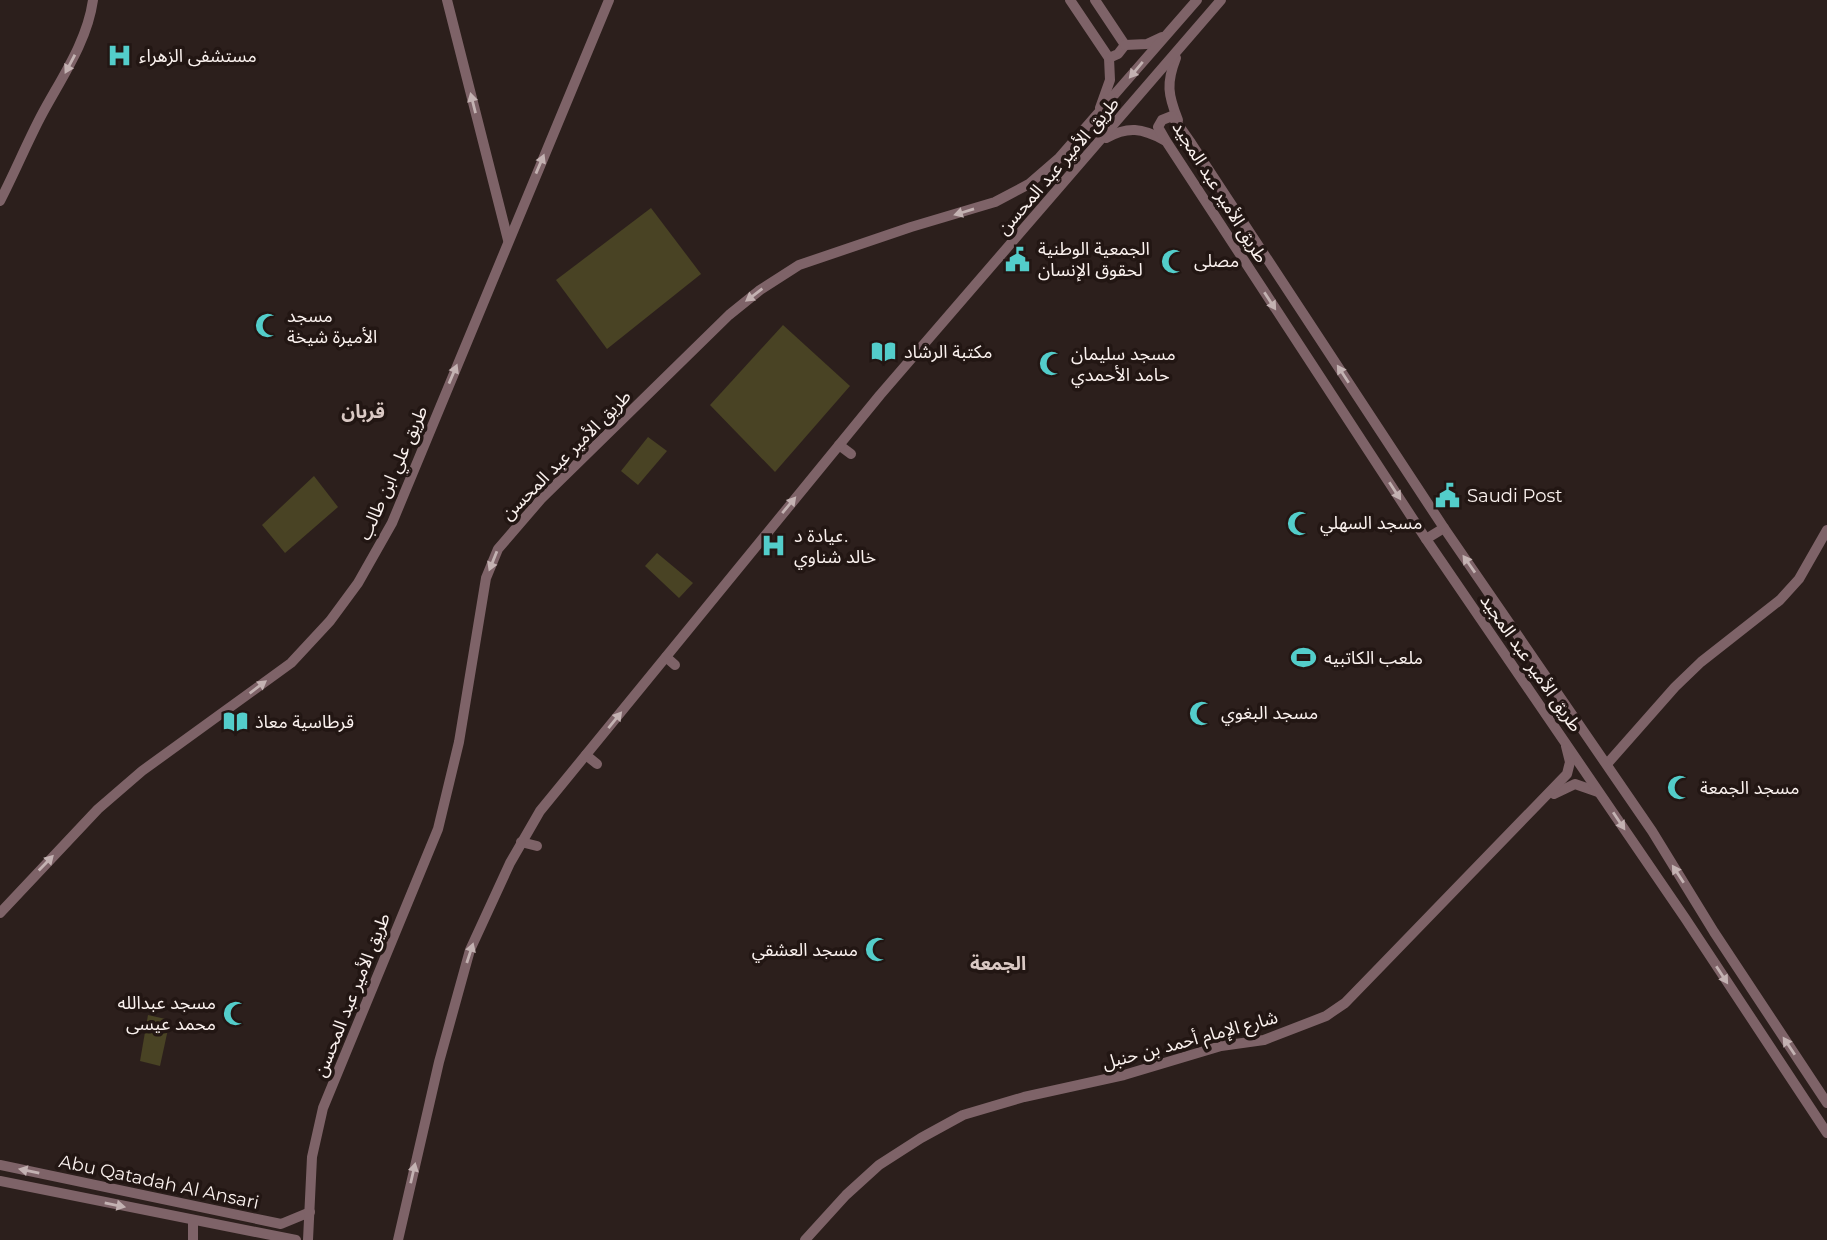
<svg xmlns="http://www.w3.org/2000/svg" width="1827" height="1240" viewBox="0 0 1827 1240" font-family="Montserrat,'Noto Sans Arabic',sans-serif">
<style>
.green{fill:#494324}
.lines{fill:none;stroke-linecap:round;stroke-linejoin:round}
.secondary{stroke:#7e6368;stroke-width:10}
.oneway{fill:#c3b2b2}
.labels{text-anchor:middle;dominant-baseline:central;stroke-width:7;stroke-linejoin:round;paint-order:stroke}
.poi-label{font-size:18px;fill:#fbf2ef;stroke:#221613;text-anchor:start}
.street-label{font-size:18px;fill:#fbf2ef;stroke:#221613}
.neighbourhood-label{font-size:19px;font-weight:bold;fill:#dac9c4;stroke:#221613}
</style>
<rect width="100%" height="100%" fill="#2c1f1c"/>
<g class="green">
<polygon points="651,208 701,274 607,349 556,280"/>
<polygon points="783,325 850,386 775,472 710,405"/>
<polygon points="648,437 667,451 638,485 621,471"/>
<polygon points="314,476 338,507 285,553 262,525"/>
<polygon points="657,553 693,583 679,598 645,566"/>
<polygon points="148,1015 170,1020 160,1066 140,1061"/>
</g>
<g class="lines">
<g class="secondary">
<polyline points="447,0 508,240"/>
<polyline points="1070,0 1109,58 1110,80 1100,108"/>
<polyline points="1095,0 1125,45 1118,54 1109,58"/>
<polyline points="1125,45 1147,44 1162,37"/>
<path d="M1176,58c-10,25 -8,37 2,62"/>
<path d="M1106,138c22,-12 36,-10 58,2"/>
<path d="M0,201c14,-27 26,-56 40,-83 20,-38 47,-75 53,-118"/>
<polyline points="839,445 851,454"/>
<polyline points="1426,539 1444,528"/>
<polyline points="666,657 675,665"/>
<polyline points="586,755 597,764"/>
<polyline points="1607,764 1675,687 1701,662 1780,600 1799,579 1827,530"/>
<polyline points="1554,794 1575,784 1598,792"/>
<polyline points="521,842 537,846"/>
<polyline points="0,913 98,809 142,771 291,663 330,621 358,583 392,523 609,0"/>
<polyline points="1827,1103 1714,932 1652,831 1444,528 1191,143 1172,116 1162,120 1158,127 1166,141 1426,539 1685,918 1827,1133"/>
<polyline points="0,1165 281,1224 310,1212"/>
<polyline points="0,1181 296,1240"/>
<polyline points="193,1220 193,1240"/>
<polyline points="308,1240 312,1157 323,1108 438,829 459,742 486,578 498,549 541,499 729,315 760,290 799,265 911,227 995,202 1029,184 1059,158 1197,0"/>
<polyline points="398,1240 439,1062 470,950 510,863 540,811 880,395 1221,0"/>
<polyline points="805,1240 846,1195 879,1165 921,1138 963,1115 1024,1097 1124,1075 1221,1046 1264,1040 1326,1016 1345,1003 1379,968 1567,774 1570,762 1566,746"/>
</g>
</g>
<defs><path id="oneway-solid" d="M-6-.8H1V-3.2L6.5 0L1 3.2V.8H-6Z" transform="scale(1.75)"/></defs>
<g class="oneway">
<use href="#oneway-solid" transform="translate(70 64) rotate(118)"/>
<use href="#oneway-solid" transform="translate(1136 70) rotate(130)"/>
<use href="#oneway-solid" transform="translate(473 103) rotate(-104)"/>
<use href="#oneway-solid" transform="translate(540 164) rotate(-67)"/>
<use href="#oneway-solid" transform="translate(964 212) rotate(163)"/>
<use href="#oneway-solid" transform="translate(754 295) rotate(143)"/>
<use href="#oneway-solid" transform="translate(1270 301) rotate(57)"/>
<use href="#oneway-solid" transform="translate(453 374) rotate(-67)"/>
<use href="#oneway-solid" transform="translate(1343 374) rotate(-123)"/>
<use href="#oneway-solid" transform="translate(1395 491) rotate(57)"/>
<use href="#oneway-solid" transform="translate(789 505) rotate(-50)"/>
<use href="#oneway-solid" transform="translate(493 561) rotate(112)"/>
<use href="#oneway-solid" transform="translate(1469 564) rotate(-125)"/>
<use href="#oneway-solid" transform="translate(258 687) rotate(-37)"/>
<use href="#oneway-solid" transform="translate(615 720) rotate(-51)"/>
<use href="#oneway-solid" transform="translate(1619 821) rotate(56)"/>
<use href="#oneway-solid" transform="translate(46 863) rotate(-46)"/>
<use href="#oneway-solid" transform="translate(1678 874) rotate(-123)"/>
<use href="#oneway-solid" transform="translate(470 953) rotate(-72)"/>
<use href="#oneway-solid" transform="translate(1722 975) rotate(57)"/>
<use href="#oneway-solid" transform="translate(1789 1046) rotate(-124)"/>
<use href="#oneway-solid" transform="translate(29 1171) rotate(-168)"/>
<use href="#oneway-solid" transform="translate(413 1173) rotate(-77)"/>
<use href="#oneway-solid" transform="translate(115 1205) rotate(11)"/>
</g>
<defs>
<symbol id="hospital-bare" viewBox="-9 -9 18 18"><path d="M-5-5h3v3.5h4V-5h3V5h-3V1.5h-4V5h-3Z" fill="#53cdca" stroke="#221613" stroke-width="2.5" paint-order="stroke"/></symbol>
<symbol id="civic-bare" viewBox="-9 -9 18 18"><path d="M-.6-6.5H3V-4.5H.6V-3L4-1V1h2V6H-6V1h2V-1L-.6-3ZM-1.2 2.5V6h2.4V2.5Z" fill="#53cdca" stroke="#221613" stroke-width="2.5" paint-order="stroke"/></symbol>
<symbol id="mosque-bare" viewBox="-9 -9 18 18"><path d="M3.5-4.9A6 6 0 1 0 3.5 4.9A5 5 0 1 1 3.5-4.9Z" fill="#53cdca" stroke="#221613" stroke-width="2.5" paint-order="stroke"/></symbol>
<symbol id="library-bare" viewBox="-9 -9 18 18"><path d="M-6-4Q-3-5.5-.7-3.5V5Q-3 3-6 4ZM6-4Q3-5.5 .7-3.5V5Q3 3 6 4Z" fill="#53cdca" stroke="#221613" stroke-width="2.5" paint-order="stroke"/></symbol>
<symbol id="stadium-bare" viewBox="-9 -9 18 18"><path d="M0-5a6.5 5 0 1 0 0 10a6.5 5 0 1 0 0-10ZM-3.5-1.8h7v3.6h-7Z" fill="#53cdca" stroke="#221613" stroke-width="2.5" paint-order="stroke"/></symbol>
</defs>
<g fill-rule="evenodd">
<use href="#hospital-bare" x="102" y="38" width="35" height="35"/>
<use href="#civic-bare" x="1000" y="242" width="35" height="35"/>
<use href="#mosque-bare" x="1156" y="244" width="35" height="35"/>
<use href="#mosque-bare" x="250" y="308" width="35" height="35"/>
<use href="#library-bare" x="866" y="334" width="35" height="35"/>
<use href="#mosque-bare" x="1034" y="346" width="35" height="35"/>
<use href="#civic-bare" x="1430" y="478" width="35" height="35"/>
<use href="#mosque-bare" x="1282" y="506" width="35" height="35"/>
<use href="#hospital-bare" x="756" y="528" width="35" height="35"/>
<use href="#stadium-bare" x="1286" y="640" width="35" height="35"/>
<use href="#mosque-bare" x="1184" y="696" width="35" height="35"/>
<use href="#library-bare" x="218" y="704" width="35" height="35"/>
<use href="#mosque-bare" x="1662" y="770" width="35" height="35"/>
<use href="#mosque-bare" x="860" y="932" width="35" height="35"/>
<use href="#mosque-bare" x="218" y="996" width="35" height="35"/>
</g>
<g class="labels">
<g class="poi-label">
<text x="139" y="56">مستشفى الزهراء</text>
<text x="1038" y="249">الجمعية الوطنية<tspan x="1038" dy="21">لحقوق الإنسان</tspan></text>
<text x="1194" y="261">مصلى</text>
<text x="287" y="316">مسجد<tspan x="287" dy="21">الأميرة شيخة</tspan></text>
<text x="904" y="352">مكتبة الرشاد</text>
<text x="1071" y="354">مسجد سليمان<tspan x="1071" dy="21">حامد الأحمدي</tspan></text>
<text x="1467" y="496">Saudi Post</text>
<text x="1320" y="523">مسجد السهلي</text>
<text x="794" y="536">عيادة د.<tspan x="794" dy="21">خالد شناوي</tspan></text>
<text x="1324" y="658">ملعب الكاتبيه</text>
<text x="1221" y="713">مسجد البغوي</text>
<text x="255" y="722">قرطاسية معاذ</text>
<text x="1700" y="788">مسجد الجمعة</text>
<text x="858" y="950" text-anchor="end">مسجد العشقي</text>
<text x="216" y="1003" text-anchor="end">مسجد عبدالله<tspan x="216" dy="21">محمد عيسى</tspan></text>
</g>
<g class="street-label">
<text transform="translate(1058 166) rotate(-49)">طريق الأمير عبد المحسن</text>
<text transform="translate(1220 192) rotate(58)">طريق الأمير عبد المجيد</text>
<text transform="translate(566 455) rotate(-45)">طريق الأمير عبد المحسن</text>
<text transform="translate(393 473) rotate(-66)">طريق علي ابن طالب</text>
<text transform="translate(1531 663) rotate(55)">طريق الأمير عبد المجيد</text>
<text transform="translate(352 995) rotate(-68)">طريق الأمير عبد المحسن</text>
<text transform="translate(1190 1040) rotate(-15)">شارع الإمام أحمد بن حنبل</text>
<text transform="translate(159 1182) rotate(12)">Abu Qatadah Al Ansari</text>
</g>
<g class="neighbourhood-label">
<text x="363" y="411">قربان</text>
<text x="998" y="963">الجمعة</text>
</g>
</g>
</svg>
